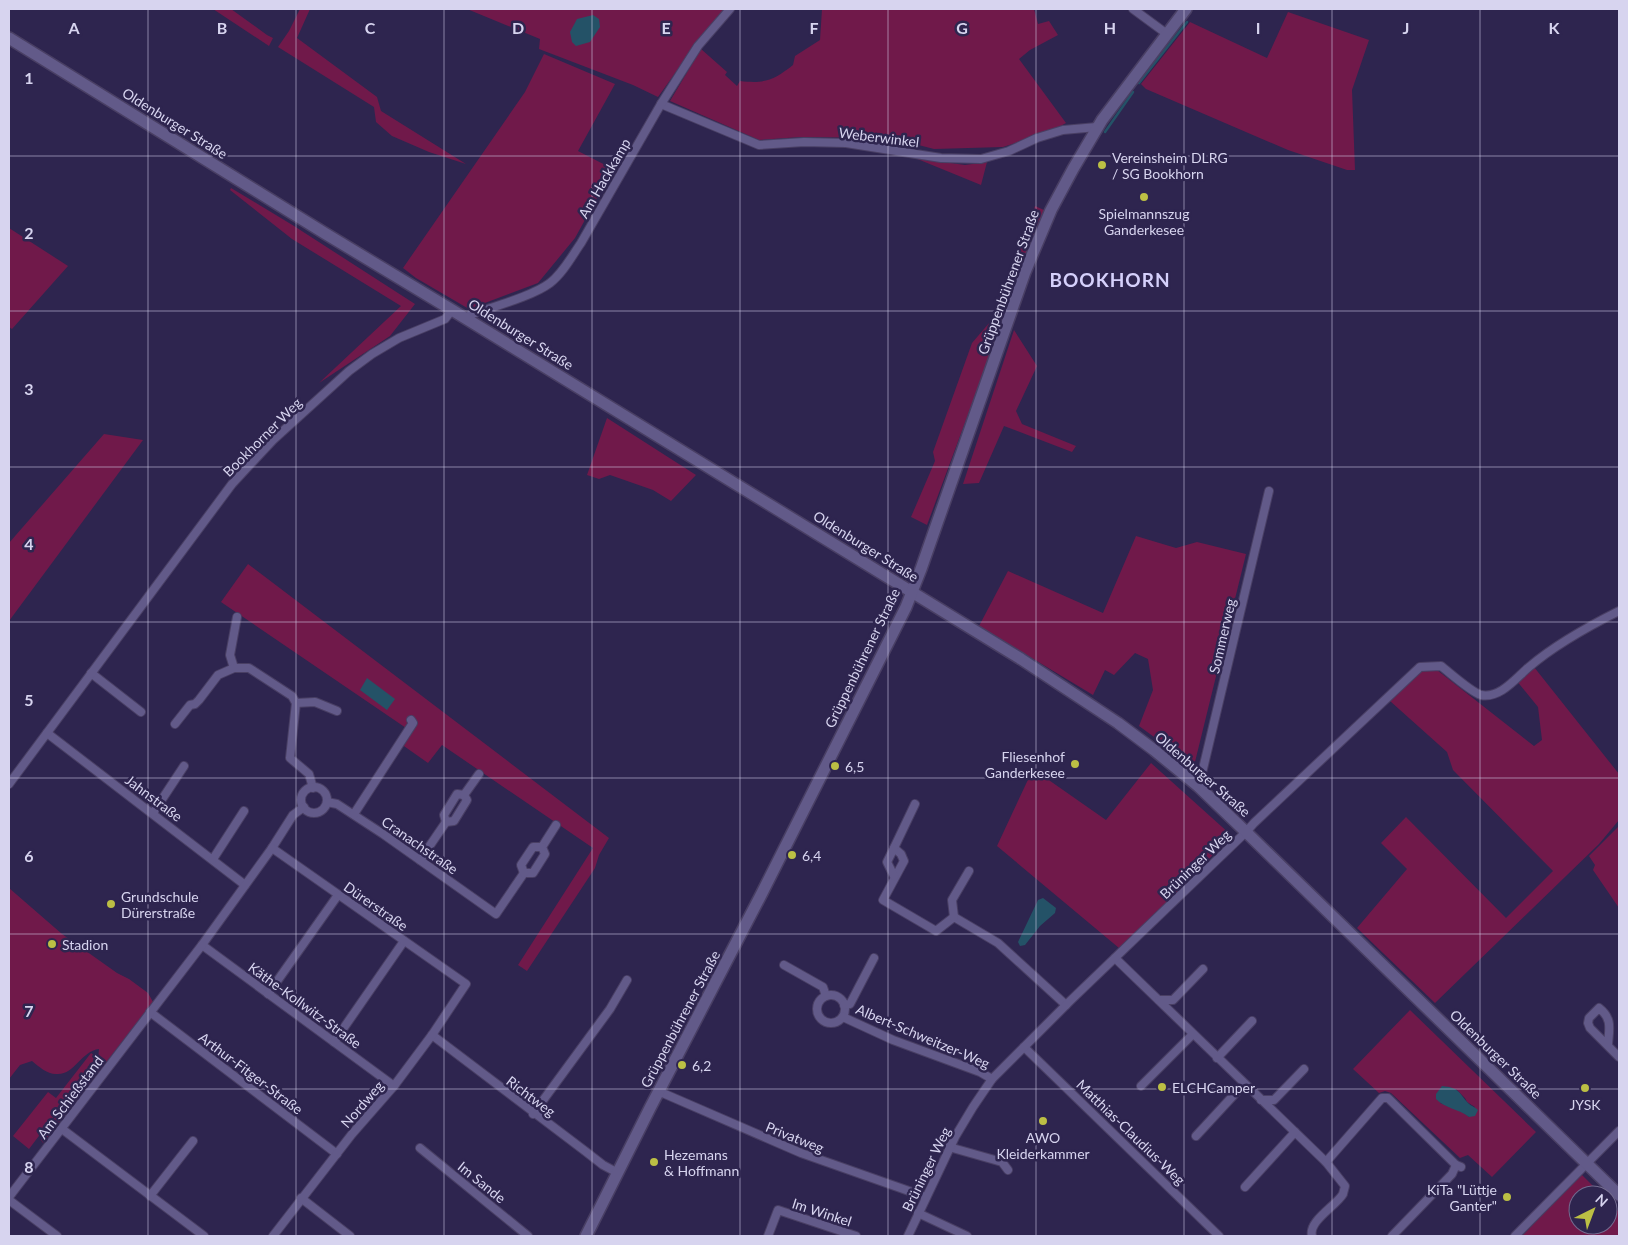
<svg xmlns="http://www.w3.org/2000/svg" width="1628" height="1245" viewBox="0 0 1628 1245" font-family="Lato,sans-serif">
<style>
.green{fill:#70194a;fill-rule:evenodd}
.water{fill:#245267}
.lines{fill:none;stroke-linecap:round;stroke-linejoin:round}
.stream{stroke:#245267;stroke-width:2.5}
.street-casing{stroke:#493f64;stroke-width:10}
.secondary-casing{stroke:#493f64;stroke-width:14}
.street{stroke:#625a89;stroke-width:8}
.secondary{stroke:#625a89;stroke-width:11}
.grid{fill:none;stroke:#d7d4ef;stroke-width:1;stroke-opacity:0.55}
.poi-dot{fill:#bcbf44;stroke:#2e254f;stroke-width:2}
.labels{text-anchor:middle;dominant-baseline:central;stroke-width:5;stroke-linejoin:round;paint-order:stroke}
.street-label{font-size:14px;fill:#d7d4ef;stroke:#2e254f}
.poi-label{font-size:14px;fill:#d7d4ef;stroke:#2e254f;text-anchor:start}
.district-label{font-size:19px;font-weight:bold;letter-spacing:1px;fill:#d5d0fb;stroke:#2e254f}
.grid-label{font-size:16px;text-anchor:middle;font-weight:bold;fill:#d7d4ef;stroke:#2e254f;stroke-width:5;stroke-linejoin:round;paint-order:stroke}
</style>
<rect width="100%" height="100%" fill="#2e254f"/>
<g class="green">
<polygon points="213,9 231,9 267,35 273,38 269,46"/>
<polygon points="300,9 310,9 297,38 377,97 381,111 466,164 429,152 392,136 376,122 374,107 278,47 289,31"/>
<polygon points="467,9 726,9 696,44 658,97 633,85 539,49 540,39"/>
<path d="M822,9h212l4,15 11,-3 9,14 -28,15 -11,9 47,64 -18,10 -45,14 -69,2 -35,-9 -17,-2 -81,-1 -42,3 -89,-39 31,-52 26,23 -2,3 12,11 3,-5c25,3 34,-1 53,-16l2,-9 25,-16z"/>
<polygon points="1288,12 1369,40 1352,90 1355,170 1347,170 1288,150 1146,89 1141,84 1190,22 1267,58"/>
<polygon points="544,54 615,84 578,151 613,169 575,238 538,283 469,309 416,278 403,268 525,92"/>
<polygon points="915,158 965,165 987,162 981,185"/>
<polygon points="231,188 294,226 415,304 390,336 319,383 401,306 292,239 230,190"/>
<polygon points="1035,206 1044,210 927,525 911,517 935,461 933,452 972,343 996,315"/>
<polygon points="9,228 68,266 12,329 9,327"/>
<polygon points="1014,330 1037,366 1016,411 1022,424 1076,446 1072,452 1004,426 979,483 963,484"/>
<polygon points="607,418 696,475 671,501 653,490 610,475 599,479 587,475"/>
<polygon points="104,434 143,440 9,621 9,543"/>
<polygon points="1136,536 1176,548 1197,542 1246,554 1194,766 1139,726 1153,690 1148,659 1135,653 1114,675 1105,670 1093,695 979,626 1008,571 1103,613"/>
<polygon points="248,564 609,838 599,855 595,868 527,971 518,965 593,848 442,745 428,763 401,744 409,730 221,602"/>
<polygon points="1534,667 1619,774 1619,820 1599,844 1435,1003 1357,928 1407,869 1381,843 1406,817 1506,918 1553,871 1453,770 1447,752 1390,701 1422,671 1437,670 1534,746 1542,740 1538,707 1516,680"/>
<polygon points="1151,763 1231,835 1176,895 1119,948 997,846 1033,769 1106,820"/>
<polygon points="1619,826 1619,908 1593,870 1595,865 1589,856"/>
<path d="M9,888l53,46 55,39 12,6 19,14 5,9 -110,141 -2,-3v-4l57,-77 1,-10c-18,2 -25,27 -43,25 -9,0 -18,-8 -24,-13l-12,4 -11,14z"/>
<path d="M1410,1010l126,122 -44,45 -24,-22 -8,3 -69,-65 -6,-2 -6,2 -26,-24zM1456,1089l9,9 2,4 8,5 -6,10 -6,-5 -23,-9z"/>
<polygon points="91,1053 98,1058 29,1149 13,1136 48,1092 56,1098"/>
<polygon points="1581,1174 1602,1195 1578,1195 1578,1225 1608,1225 1608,1201 1619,1212 1619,1236 1522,1236"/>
</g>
<g class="water">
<polygon points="593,15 599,19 600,27 590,42 576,46 572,42 570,32 577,19"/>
<polygon points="367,678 395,699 387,710 360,690"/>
<polygon points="1043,898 1056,908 1055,913 1040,926 1025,945 1020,946 1018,942 1038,900"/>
<path d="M1442,1086c18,2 16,6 26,17 3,3 7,4 10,7l-3,6 -6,1c-10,-8 -25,-9 -33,-18v-5z"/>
</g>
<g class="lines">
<g class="stream">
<polyline points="1139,83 1187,22"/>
<polyline points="1105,132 1133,92"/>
</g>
<defs>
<g id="street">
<polyline points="1133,9 1167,34"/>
<polyline points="661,104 759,145 804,142 846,143 941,158 981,159 1009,151 1037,138 1063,130 1097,127"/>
<path d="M467,319l3,-4c22,-8 63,-19 80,-32 13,-10 22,-27 31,-40l80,-139 37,-58 32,-37"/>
<polyline points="234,668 230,655 237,617"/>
<polyline points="91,673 141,712"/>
<polyline points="296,703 315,702 337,711"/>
<polyline points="175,724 190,705 195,704 199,700 218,675 234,668 249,668 292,696 296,703 290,758 309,774 313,788"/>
<polyline points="47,733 245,885"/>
<polyline points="1193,782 1202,773 1269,491"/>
<polyline points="9,784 232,484 273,440 349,371 372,354 399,338 445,319 452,310"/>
<circle cx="314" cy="800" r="13"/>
<polyline points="327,802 337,804 383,834 496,914 524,873 533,873 545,854 542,847 556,825"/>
<polyline points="915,804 894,848 901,854 904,861 883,900 936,931 954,917 998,943 1066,1005"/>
<polyline points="153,813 184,766"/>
<polyline points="354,814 413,723 411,720"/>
<polyline points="446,822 444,815 457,794 464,795"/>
<polyline points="272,848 293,815 304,807"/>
<polyline points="894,848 887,862 894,876"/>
<polyline points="213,859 244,811"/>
<polyline points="420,860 446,822 454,821 467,800 464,795 479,774"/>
<polyline points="524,873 521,865 533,847 542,847"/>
<polyline points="954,917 952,900 969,871"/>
<polyline points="202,945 394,1086"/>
<path d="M1115,958l211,204 19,24c0,1 -2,7 -2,8 -7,12 -35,27 -31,42"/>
<polyline points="784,965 823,987 826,996"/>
<polyline points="268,994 338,895"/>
<circle cx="831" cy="1009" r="14"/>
<polyline points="1159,1000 1173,1000 1203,969"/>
<polyline points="844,1005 850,1004 874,958"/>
<polyline points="150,1012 337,1154"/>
<polyline points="843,1017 893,1040 980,1072 992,1079"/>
<polyline points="432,1035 585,1151 603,1165 618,1173"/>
<polyline points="334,1042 404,941"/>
<path d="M1608,1045c1,-16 5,-26 -9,-37l-10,10 -1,5 2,5 29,29"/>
<polyline points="1024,1047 1219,1236"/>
<polyline points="1217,1058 1252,1021"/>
<polyline points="1141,1086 1193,1034"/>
<polyline points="658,1091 801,1153 926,1197"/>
<polyline points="1261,1100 1274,1100 1304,1069"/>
<polyline points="533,1114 610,1009 627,980"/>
<polyline points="62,1129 204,1236"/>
<polyline points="1196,1136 1244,1084"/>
<polyline points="949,1147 1002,1162 1008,1170"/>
<polyline points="420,1148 528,1236"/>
<polyline points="1326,1162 1382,1098 1388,1098 1456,1165 1461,1167"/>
<polyline points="1245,1187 1295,1132"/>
<polyline points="150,1196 193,1141"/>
<polyline points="9,1197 202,945 272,848 466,984 432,1035 394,1086 352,1134 273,1236"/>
<polyline points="301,1198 350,1236"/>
<polyline points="9,1200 57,1236"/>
<polyline points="918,1213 967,1236"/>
<polyline points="768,1236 778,1210 856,1236"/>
<path d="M908,1236l47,-99 18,-30 19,-28 78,-78 176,-169 8,-9 166,-156 21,-1c9,7 30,26 40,29 19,4 35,-17 48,-28 27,-23 58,-40 90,-56"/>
<polyline points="1392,1236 1452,1174 1456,1165"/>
<polyline points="1515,1236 1619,1131"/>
</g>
<g id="secondary">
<polyline points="9,38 326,234 452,310 1021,659 1118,723 1154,750 1198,786 1246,832 1619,1195"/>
<polyline points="586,1236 650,1108 762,893 906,607 921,569 1025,272 1051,210 1073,169 1102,120 1186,9"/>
</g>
</defs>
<use href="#street" class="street-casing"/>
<use href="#secondary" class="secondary-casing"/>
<use href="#street" class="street"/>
<use href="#secondary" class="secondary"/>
</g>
<path class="grid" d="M148,9v1227M296,9v1227M444,9v1227M592,9v1227M740,9v1227M888,9v1227M1036,9v1227M1184,9v1227M1332,9v1227M1480,9v1227M9,156h1610M9,311h1610M9,467h1610M9,622h1610M9,778h1610M9,934h1610M9,1089h1610"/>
<g class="poi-dot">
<circle cx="1102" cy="165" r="5"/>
<circle cx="1144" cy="197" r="5"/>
<circle cx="1075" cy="764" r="5"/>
<circle cx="835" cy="766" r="5"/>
<circle cx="792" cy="855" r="5"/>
<circle cx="111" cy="904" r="5"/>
<circle cx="52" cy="944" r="5"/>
<circle cx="682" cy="1065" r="5"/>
<circle cx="1162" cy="1087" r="5"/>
<circle cx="1585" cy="1088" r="5"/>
<circle cx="1043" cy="1121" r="5"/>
<circle cx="654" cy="1162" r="5"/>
<circle cx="1507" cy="1197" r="5"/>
</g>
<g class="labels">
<g class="street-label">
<text transform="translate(175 123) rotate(32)">Oldenburger Straße</text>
<text transform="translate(879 137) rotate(7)">Weberwinkel</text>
<text transform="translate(604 178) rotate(-60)">Am Hackkamp</text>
<text transform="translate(1008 282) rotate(-70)">Grüppenbührener Straße</text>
<text transform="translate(521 334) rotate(32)">Oldenburger Straße</text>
<text transform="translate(262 437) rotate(-45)">Bookhorner Weg</text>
<text transform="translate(866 546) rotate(32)">Oldenburger Straße</text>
<text transform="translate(1222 636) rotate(-77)">Sommerweg</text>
<text transform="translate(862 658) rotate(-64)">Grüppenbührener Straße</text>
<text transform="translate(1203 774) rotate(41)">Oldenburger Straße</text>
<text transform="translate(154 798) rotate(37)">Jahnstraße</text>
<text transform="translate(420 845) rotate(35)">Cranachstraße</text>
<text transform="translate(1195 864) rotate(-44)">Brüninger Weg</text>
<text transform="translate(376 906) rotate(35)">Dürerstraße</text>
<text transform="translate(305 1005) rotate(36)">Käthe-Kollwitz-Straße</text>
<text transform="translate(680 1019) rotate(-62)">Grüppenbührener Straße</text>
<text transform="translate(923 1036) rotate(23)">Albert-Schweitzer-Weg</text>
<text transform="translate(1496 1054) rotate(44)">Oldenburger Straße</text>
<text transform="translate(251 1073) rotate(37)">Arthur-Fitger-Straße</text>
<text transform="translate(531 1096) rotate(37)">Richtweg</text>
<text transform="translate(70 1097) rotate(-53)">Am Schießstand</text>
<text transform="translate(362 1104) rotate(-49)">Nordweg</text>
<text transform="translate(1131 1132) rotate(44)">Matthias-Claudius-Weg</text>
<text transform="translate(795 1137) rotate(22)">Privatweg</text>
<text transform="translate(926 1169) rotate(-64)">Brüninger Weg</text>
<text transform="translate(482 1182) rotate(39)">Im Sande</text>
<text transform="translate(822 1212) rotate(18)">Im Winkel</text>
</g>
<g class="poi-label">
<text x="1112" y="157">Vereinsheim DLRG<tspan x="1112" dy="16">/ SG Bookhorn</tspan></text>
<text x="1144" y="213" text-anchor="middle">Spielmannszug<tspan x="1144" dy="16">Ganderkesee</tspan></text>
<text x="1065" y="756" text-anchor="end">Fliesenhof<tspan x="1065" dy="16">Ganderkesee</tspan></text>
<text x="845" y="766">6,5</text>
<text x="802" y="855">6,4</text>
<text x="121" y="896">Grundschule<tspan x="121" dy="16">Dürerstraße</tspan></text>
<text x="62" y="944">Stadion</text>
<text x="692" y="1065">6,2</text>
<text x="1172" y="1087">ELCHCamper</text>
<text x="1585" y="1104" text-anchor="middle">JYSK</text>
<text x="1043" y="1137" text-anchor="middle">AWO<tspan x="1043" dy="16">Kleiderkammer</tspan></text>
<text x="664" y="1154">Hezemans<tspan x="664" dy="16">&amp; Hoffmann</tspan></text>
<text x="1497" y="1189" text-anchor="end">KiTa "Lüttje<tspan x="1497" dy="16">Ganter"</tspan></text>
</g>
<g class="district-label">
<text x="1110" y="279">BOOKHORN</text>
</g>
</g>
<g class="grid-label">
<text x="74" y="34">A</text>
<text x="222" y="34">B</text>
<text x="370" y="34">C</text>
<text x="518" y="34">D</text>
<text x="666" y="34">E</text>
<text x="814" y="34">F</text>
<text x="962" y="34">G</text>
<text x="1110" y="34">H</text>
<text x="1258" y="34">I</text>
<text x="1406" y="34">J</text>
<text x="1554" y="34">K</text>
<text x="29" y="84">1</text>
<text x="29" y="239">2</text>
<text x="29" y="395">3</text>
<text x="29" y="550">4</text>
<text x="29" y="706">5</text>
<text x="29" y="862">6</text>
<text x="29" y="1017">7</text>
<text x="29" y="1173">8</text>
</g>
<rect width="1628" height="1245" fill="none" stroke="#d7d4ef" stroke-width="20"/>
<g transform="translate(1593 1210) rotate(42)"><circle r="24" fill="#2e254f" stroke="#726b8f"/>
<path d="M0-4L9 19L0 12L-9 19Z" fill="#bcbf44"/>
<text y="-8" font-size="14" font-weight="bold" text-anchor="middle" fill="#d7d4ef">N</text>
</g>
</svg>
